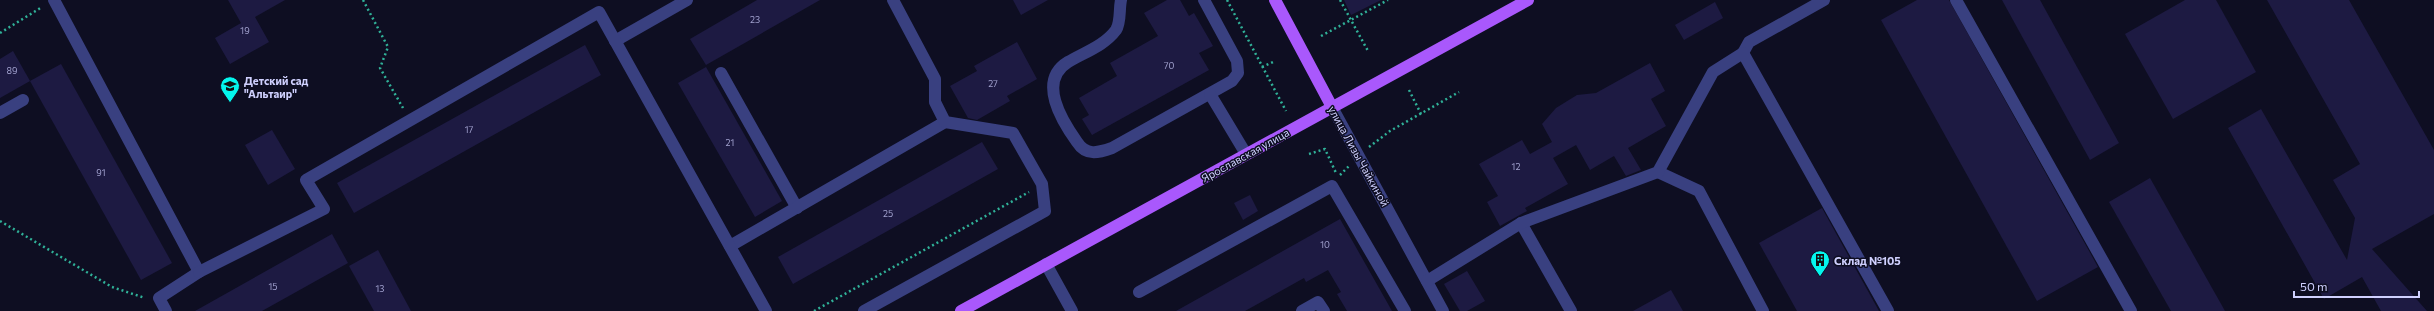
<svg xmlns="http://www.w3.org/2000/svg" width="2434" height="311" viewBox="0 0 2434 311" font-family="Commissioner,sans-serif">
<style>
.building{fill:#1d1a42}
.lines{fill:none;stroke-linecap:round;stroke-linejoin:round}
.path{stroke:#30b198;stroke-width:2.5;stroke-dasharray:2 3;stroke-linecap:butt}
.minor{stroke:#394080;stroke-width:12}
.major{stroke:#a958fc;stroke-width:12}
.labels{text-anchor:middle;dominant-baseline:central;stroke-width:3;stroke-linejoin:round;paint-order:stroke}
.number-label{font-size:9px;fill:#a2a2cf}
.poi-label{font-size:11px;font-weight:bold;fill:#cfd0fe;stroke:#0e0e22;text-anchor:start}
.street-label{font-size:11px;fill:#cfd0fe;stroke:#0e0e22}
</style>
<rect width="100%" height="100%" fill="#0e0e22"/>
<g class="building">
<polygon points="228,0 285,0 255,17 269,42 230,64 215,38 241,23"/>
<polygon points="757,0 820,0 706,65 690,39"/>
<polygon points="1013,0 1048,0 1021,15"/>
<polygon points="1167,0 1180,0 1189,16 1194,13 1213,46 1199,53 1209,70 1092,135 1082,119 1089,115 1079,98 1117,76 1110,63 1158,36 1144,13"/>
<polygon points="1344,0 1381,0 1351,15"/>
<polygon points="1917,0 1949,0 2098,267 2037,301 1881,20"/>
<polygon points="2002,0 2040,0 2119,143 2090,160"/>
<polygon points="2185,0 2216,0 2256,72 2173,119 2125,34"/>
<polygon points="2267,0 2349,0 2434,150 2434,214 2372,249 2427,311 2381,311 2362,277 2324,299 2228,128 2261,109 2347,260 2355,218 2333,180 2360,164"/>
<polygon points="1715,2 1723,18 1684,40 1675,25"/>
<polygon points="1017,42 1037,79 1007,96 1010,101 977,120 968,118 950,86 977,71 974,66"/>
<polygon points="585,45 601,75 354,213 337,183"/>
<polygon points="13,51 30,81 0,98 0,59"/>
<polygon points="1650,63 1665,91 1651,99 1666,126 1628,148 1641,170 1626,176 1614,156 1590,170 1576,145 1553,158 1568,184 1525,208 1527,211 1500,226 1487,202 1498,196 1479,164 1522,140 1530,154 1552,142 1542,124 1556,108 1577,95 1596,93"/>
<polygon points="61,64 172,263 141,280 30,81"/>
<polygon points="706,67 782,201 755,217 678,83"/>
<polygon points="272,130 295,169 268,185 245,145"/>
<polygon points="982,142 998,169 793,284 778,257"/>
<polygon points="2150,178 2225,311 2171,311 2109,202"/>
<polygon points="1250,195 1258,211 1243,220 1234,203"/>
<polygon points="1822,208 1879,311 1797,311 1759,243"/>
<polygon points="1340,219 1392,311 1347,311 1337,294 1341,292 1328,270 1306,282 1304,278 1245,311 1176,311"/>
<polygon points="332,234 348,263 262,311 195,311"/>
<polygon points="378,250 411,311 374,311 349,266"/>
<polygon points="1467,271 1485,301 1467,311 1460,311 1444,284"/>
<polygon points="1671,290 1683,311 1633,311"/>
</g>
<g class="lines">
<g class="path">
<polyline points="363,0 388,47 380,68 403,108"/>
<polyline points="1227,0 1286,111"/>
<polyline points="1340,0 1368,51"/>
<polyline points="0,33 42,7"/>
<polyline points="1321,36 1388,0"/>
<polyline points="1262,67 1273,62"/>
<polyline points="1409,90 1421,114"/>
<polyline points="1369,147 1390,131 1459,92"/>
<polyline points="1309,154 1325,149 1336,173"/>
<polyline points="1340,175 1349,166"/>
<polyline points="0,221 112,287 145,298"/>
<polyline points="814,311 1029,192"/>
</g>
<g class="minor">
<polyline points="54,0 199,272 159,298 166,311"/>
<path d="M1121,0c-2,9 0,22 -5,30 -12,16 -31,22 -48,32 -31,19 -6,59 9,80 9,14 21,11 35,6l120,-67 6,-8 -1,-12 -33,-61"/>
<polyline points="1956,0 2131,311"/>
<polyline points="615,41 687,0"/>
<polyline points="1743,53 1749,42 1824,0"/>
<polyline points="721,73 797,208"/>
<polyline points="1210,94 1246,154"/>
<polyline points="1332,107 1443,311"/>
<polyline points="0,113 23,100"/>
<polyline points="1658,172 1699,191 1763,311"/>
<polyline points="1521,223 1571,311"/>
<polyline points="730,246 945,122"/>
<polyline points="1046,264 1072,311"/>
<polyline points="199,272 324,209 306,180 599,12 766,311"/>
<polyline points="1427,281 1521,223 1658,172 1713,72 1743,53 1888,311"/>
<polyline points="1139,292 1332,186 1405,311"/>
<polyline points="864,311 1045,211 1042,184 1013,133 945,122 935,102 935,79 893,0"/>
<polyline points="1302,311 1318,302 1324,311"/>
</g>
<g class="major">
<polyline points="1275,0 1332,107"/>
<polyline points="961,311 1528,0"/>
</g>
</g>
<defs>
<symbol id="school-pin" viewBox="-11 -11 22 30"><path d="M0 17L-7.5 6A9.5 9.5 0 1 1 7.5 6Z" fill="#04f6ed" stroke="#0e0e22"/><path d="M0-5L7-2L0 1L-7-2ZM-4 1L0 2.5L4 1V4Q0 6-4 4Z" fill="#111"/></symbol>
<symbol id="building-pin" viewBox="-11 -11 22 30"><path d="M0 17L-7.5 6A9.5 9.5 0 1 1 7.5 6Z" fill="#04f6ed" stroke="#0e0e22"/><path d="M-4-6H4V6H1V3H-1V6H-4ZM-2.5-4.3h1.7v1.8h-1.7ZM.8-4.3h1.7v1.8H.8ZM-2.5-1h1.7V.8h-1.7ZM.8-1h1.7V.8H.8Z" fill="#111"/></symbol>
</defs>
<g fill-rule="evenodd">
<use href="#school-pin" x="219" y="75" width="22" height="30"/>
<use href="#building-pin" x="1809" y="249" width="22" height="30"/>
</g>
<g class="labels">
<g class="number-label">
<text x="755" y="19">23</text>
<text x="245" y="30">19</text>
<text x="1169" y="65">70</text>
<text x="12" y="70">89</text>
<text x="993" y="83">27</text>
<text x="469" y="129">17</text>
<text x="730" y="142">21</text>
<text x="1516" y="166">12</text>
<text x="101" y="172">91</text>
<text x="888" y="213">25</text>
<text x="1325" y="244">10</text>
<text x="273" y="286">15</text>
<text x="380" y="288">13</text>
</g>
<g class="poi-label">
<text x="244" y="80">Детский сад<tspan x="244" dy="13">"Альтаир"</tspan></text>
<text x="1834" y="260">Склад №105</text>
</g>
<g class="street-label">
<text transform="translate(1245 155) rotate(-29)">Ярославская улица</text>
<text transform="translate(1359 156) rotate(61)">улица Лизы Чайкиной</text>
</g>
</g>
<path d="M2294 291v6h125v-6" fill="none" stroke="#cfd0fe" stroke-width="2"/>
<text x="2300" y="291" font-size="12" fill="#cfd0fe" stroke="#0e0e22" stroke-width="3" paint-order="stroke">50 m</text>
</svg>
